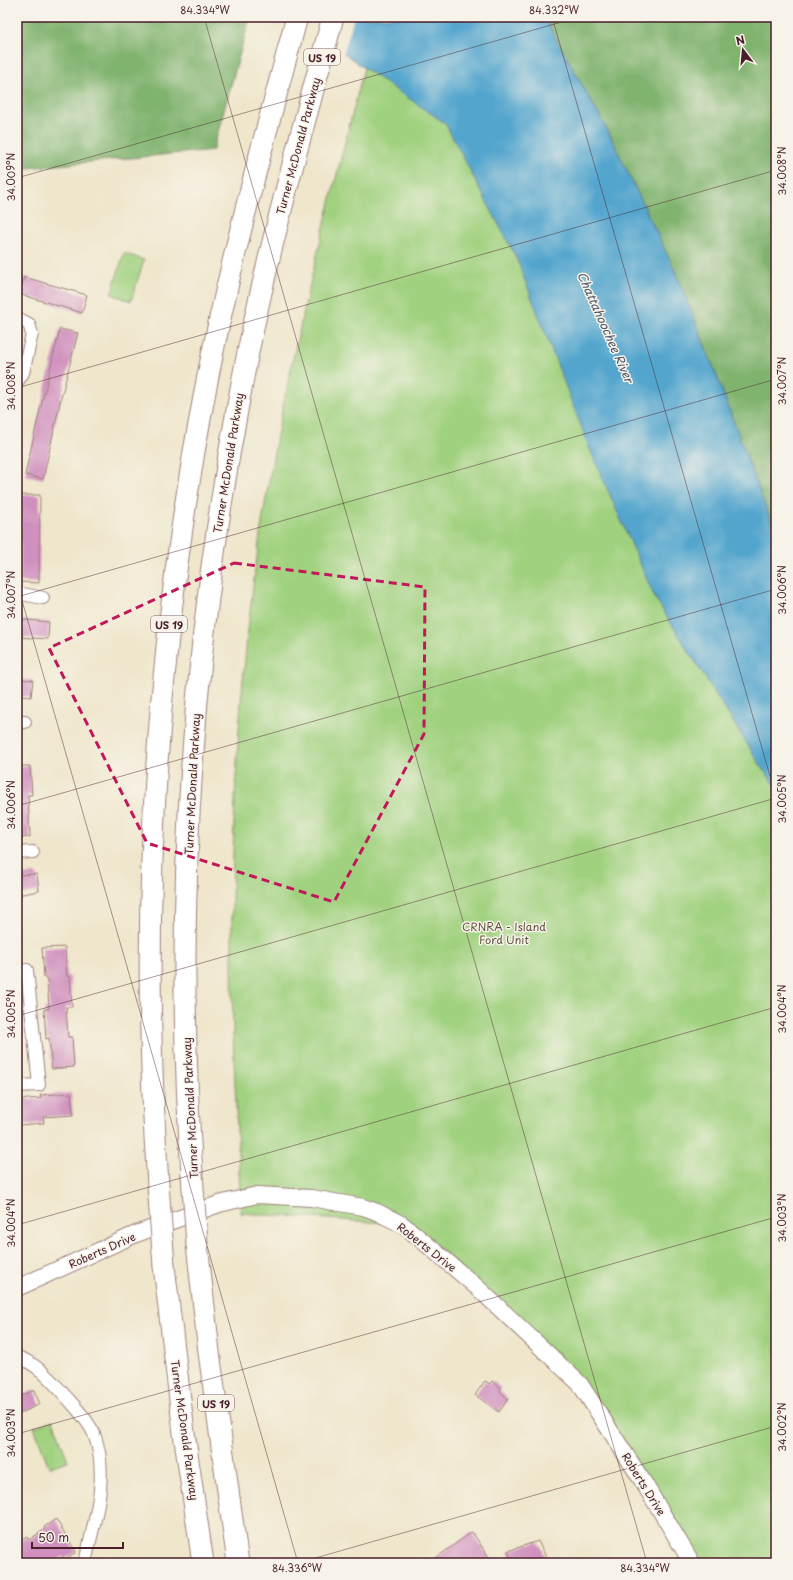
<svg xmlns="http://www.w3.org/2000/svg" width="793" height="1580" viewBox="0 0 793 1580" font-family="'Playpen Sans',sans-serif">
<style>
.green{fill:#a0d17f;stroke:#757855}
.forest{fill:#80b36e;stroke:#65694c}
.water{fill:#53a5ce;stroke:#4e627c}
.pier{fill:#efe6cb}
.building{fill:#d08fbe}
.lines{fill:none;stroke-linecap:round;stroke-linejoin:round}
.street-casing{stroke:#9c827b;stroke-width:14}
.secondary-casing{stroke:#9c827b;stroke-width:18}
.highway-casing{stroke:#9c827b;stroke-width:23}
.street{stroke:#fff;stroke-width:12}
.secondary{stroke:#fff;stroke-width:16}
.highway{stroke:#fff;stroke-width:21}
.highway-bridge-casing{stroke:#9c827b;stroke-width:23;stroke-linecap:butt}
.highway-bridge{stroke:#fff;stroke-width:21}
.marked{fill:none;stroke:#c2185b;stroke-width:3;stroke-dasharray:8 5;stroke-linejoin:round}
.ticks{fill:none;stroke:#4a1f2b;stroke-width:1;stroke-opacity:0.45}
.labels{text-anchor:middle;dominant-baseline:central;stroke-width:3;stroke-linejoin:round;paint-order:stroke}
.shield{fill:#f7f3e8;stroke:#7e5f64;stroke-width:1}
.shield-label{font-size:10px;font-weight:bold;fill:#4a1f2b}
.street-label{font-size:11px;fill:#4a1f2b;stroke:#f7f3e8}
.park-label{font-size:11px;fill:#645444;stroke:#f7f3e8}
.water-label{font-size:12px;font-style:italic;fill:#4e556c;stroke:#f7f3e8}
.neatline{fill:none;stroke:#4a1f2b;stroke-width:1.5}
.ticks-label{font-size:10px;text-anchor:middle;fill:#4a1f2b}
</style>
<rect width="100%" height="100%" fill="#f7f3e8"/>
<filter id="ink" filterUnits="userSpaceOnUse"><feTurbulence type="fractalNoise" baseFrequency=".025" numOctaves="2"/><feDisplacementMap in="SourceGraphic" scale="8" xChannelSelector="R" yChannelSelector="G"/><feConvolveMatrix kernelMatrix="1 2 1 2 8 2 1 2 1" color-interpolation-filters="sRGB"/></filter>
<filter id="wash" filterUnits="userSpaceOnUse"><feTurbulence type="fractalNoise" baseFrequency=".012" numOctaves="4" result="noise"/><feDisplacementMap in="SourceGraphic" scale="16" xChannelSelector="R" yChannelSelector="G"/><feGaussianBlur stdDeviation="0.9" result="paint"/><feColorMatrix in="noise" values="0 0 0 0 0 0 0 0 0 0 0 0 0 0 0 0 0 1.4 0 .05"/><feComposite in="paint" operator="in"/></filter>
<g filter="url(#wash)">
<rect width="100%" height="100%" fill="#efe6cb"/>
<g class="green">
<path d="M364,68l81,54 71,135 139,341 108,171 13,17v777h-82l-123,-194 -157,-144 -173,-12c-4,-86 -9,-171 -9,-256 -1,-118 5,-237 19,-354 21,-181 68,-358 113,-535z"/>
<polygon points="124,253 144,260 131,301 111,294"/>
<polygon points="53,1420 68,1461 49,1467 34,1427"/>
</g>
<g class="forest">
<polygon points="17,17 250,17 213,150 17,169"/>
<polygon points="544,17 776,17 776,532 773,527 714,369 676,273 609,133"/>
</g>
<polygon class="water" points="296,17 544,17 609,133 676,273 714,369 773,527 776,532 776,786 763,769 655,598 589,447 516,257 445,123 364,68"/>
<polygon class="pier" points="294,17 354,17 343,55 295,19"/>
<g id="blocks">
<g class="building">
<polygon points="24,277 87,295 82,313 19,294"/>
<polygon points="60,329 78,333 61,398 43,479 25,475 40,410"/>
<polygon points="21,495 40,495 39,583 20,582"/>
<polygon points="17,619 49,622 48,639 17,637"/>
<polygon points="17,679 33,680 31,697 17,696"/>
<polygon points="17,766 30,766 32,795 28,795 30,837 17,838"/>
<polygon points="37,874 39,891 17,895 17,875"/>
<polygon points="65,947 67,977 70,976 72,1007 66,1007 68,1037 72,1037 74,1067 52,1069 49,1038 46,1039 44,1009 49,1009 47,978 44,978 42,948"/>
<polygon points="71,1093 73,1115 43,1117 44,1123 19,1125 17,1117 17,1100 41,1098 40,1095"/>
<polygon points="485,1381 490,1384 492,1381 501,1388 500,1391 508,1399 499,1412 475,1395"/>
<polygon points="34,1390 40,1404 17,1415 17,1398"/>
<polygon points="56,1519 76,1552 65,1559 63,1557 52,1563 26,1563 17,1549 17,1543 27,1537 29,1540 45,1529 44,1527"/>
<polygon points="472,1532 493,1563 429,1563"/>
<polygon points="538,1541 549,1563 512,1563 508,1551"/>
</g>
</g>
</g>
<g filter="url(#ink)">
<use href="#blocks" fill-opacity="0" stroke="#9c827b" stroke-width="1"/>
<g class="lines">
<defs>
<g id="street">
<polyline points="17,318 29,324 32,334 23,373 17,382"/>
<polyline points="17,593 43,598"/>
<polyline points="17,722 25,722"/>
<polyline points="17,853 33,852"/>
<polyline points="17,972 27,970 39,1085 17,1086"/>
<path d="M17,1357c19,6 32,21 45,35 11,13 25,26 32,42 16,42 0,87 -9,129"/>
</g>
<polyline id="secondary" points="17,1288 136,1234 219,1204 257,1195 311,1198 363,1207 377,1212 403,1225 424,1242 479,1289 580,1384 642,1480 692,1563"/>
<g id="highway">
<path d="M192,1174c-18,-261 -1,-523 48,-780 23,-127 59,-252 93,-377"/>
<path d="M158,1184c-19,-266 -3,-535 48,-798 24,-125 58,-247 91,-369"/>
<polyline points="197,1244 209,1352 238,1563"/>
<polyline points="164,1266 184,1433 203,1563"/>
</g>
</defs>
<use href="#street" class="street-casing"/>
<use href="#secondary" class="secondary-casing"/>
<use href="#highway" class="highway-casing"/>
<use href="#street" class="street"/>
<use href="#secondary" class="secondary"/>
<use href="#highway" class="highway"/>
<defs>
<g id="highway-bridge">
<polyline points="192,1174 197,1244"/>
<polyline points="158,1184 164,1266"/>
</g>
</defs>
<use href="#highway-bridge" class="highway-bridge-casing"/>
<use href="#highway-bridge" class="highway-bridge"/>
</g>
</g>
<path class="marked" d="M234,563l191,24 -1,147 -90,168 -187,-59 -98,-195z"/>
<path class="ticks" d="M204,17l443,1546M552,17l224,780M17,178l562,-161M17,388l759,-218M17,583l281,980M17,597l759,-218M17,806l759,-217M17,1016l759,-218M17,1225l759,-218M17,1434l759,-217M298,1563l478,-137"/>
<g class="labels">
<g class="shield">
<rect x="304" y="49" width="36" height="16" rx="3"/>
<rect x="151" y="616" width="36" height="16" rx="3"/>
<rect x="198" y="1395" width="36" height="16" rx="3"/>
</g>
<g class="shield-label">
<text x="322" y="57">US 19</text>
<text x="169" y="624">US 19</text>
<text x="216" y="1403">US 19</text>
</g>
<g class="street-label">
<text transform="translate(298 146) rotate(-75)">Turner McDonald Parkway</text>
<text transform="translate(228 463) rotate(-81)">Turner McDonald Parkway</text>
<text transform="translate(192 784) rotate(-87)">Turner McDonald Parkway</text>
<text transform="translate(190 1108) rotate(-93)">Turner McDonald Parkway</text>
<text transform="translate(427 1247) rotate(38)">Roberts Drive</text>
<text transform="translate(102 1250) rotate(-24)">Roberts Drive</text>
<text transform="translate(185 1430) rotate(82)">Turner McDonald Parkway</text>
<text transform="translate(644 1484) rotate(58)">Roberts Drive</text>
</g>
<g class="park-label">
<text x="504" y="926">CRNRA - Island<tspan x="504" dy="13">Ford Unit</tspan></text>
</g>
<g class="water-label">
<text transform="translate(606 327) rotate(66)">Chattahoochee River</text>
</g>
</g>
<rect width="793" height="1580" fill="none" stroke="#f7f3e8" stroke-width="44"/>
<g transform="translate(743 50) rotate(344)" stroke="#f7f3e8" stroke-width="3" paint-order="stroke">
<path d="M0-3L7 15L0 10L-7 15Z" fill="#4a1f2b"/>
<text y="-6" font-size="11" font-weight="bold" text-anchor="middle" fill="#4a1f2b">N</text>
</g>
<path d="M32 1542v6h91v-6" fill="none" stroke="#4a1f2b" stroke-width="2"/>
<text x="38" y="1542" font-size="12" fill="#4a1f2b" stroke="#f7f3e8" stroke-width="3" paint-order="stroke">50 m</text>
<rect x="22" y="22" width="749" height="1536" class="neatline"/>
<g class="ticks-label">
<text x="205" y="14">84.334°W</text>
<text x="554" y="14">84.332°W</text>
<text transform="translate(782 171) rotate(-90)" y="4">34.008°N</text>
<text transform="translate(11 177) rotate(-90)" y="4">34.009°N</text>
<text transform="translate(782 381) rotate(-90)" y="4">34.007°N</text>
<text transform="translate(11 386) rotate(-90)" y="4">34.008°N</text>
<text transform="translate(782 590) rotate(-90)" y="4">34.006°N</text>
<text transform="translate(11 595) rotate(-90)" y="4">34.007°N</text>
<text transform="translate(782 799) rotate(-90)" y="4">34.005°N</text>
<text transform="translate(11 805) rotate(-90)" y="4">34.006°N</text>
<text transform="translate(782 1009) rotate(-90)" y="4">34.004°N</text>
<text transform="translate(11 1014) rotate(-90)" y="4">34.005°N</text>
<text transform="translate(782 1218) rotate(-90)" y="4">34.003°N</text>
<text transform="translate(11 1223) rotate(-90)" y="4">34.004°N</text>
<text transform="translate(782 1427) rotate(-90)" y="4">34.002°N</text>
<text transform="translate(11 1433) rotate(-90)" y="4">34.003°N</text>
<text x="297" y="1572">84.336°W</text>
<text x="645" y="1572">84.334°W</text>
</g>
</svg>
